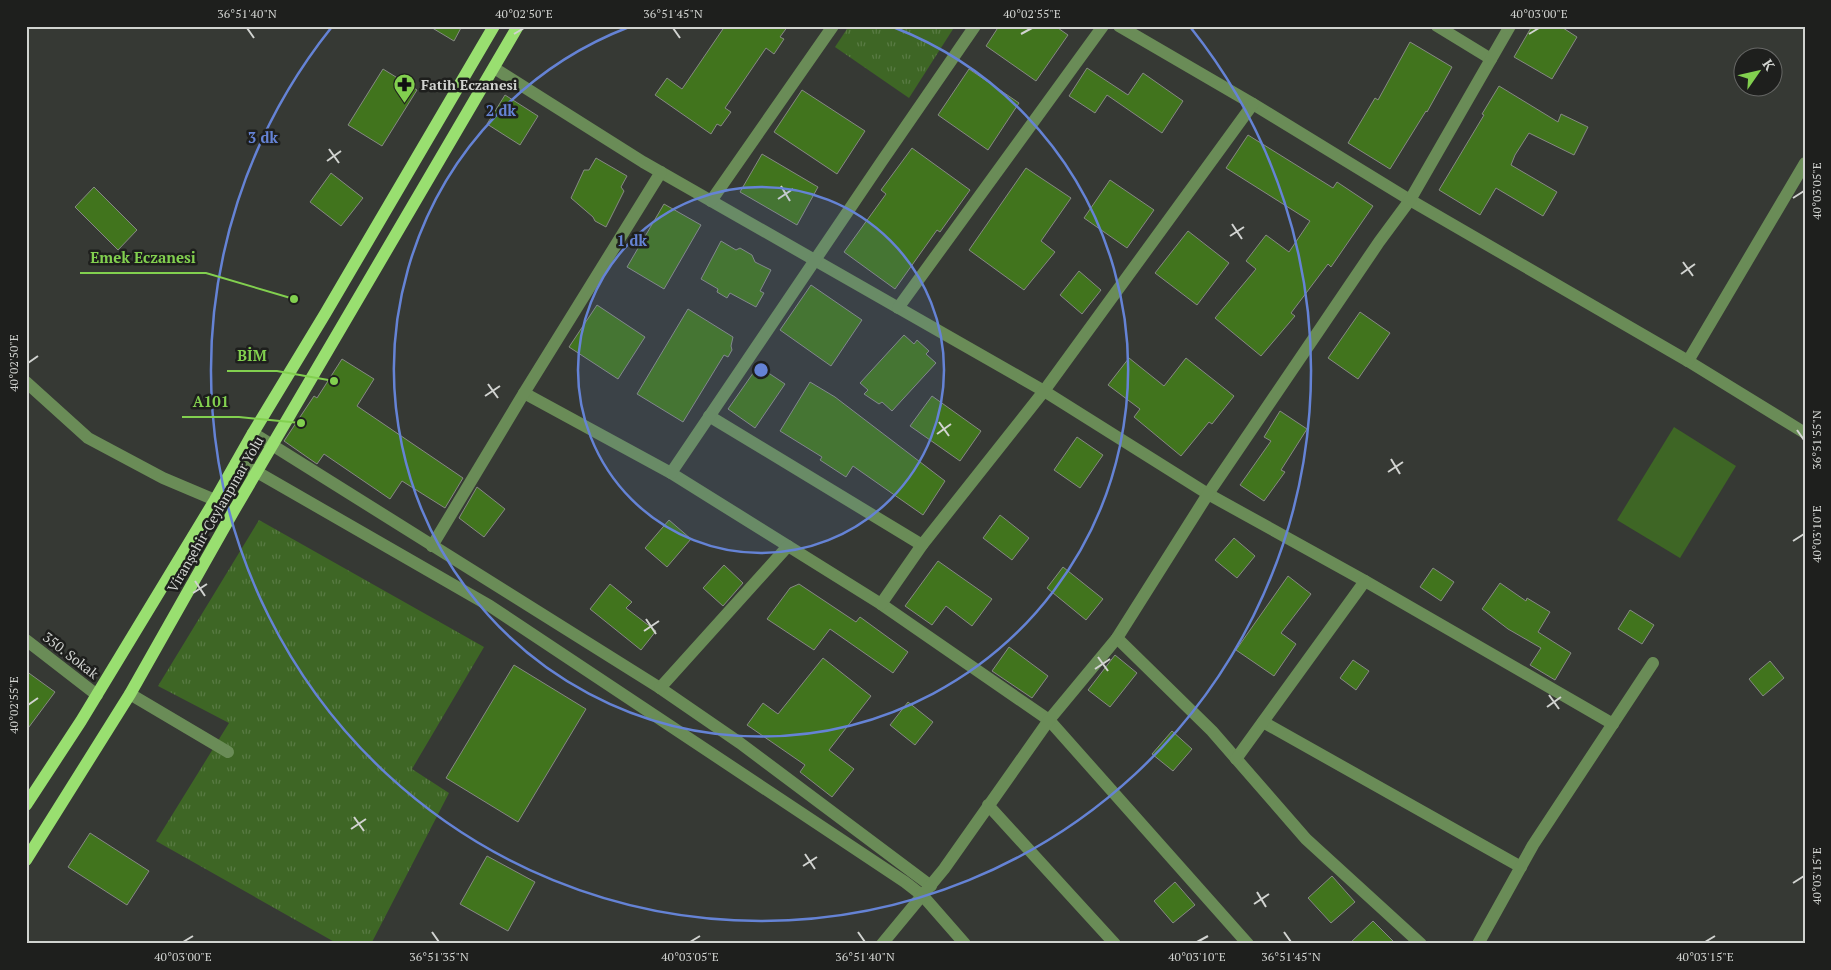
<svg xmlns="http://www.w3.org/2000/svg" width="1831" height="970" viewBox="0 0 1831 970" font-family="'PT Serif',serif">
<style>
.grass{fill:url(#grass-tufts)}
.pitch{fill:#3e6625}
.building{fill:#41741d;stroke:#868984}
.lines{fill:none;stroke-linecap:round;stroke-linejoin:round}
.minor{stroke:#6a8c57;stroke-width:12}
.major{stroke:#99df70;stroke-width:12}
.ticks{fill:none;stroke:#d1d3d0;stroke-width:2}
.ring{fill:none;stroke:#6583d5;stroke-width:2.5}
.labels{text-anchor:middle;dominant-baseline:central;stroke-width:5;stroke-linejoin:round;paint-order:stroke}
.poi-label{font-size:14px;font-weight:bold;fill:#d1d3d0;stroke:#1e1f1d;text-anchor:start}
.street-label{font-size:14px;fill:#d1d3d0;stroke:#1e1f1d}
.centre{fill:#6583d5;stroke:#1e1f1d;stroke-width:2.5}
.ring-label{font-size:15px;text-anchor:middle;font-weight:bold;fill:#6583d5;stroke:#1e1f1d;stroke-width:5;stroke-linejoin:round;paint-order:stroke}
.leader{fill:none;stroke:#82d04f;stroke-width:2}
.callout-dot{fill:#82d04f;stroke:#1e1f1d;stroke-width:2}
.callout-label{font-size:15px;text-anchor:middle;font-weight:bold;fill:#82d04f;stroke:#1e1f1d;stroke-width:5;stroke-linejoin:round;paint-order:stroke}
.neatline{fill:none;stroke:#d1d3d0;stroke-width:2}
.ticks-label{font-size:12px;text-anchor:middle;fill:#d1d3d0}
</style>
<defs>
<pattern id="grass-tufts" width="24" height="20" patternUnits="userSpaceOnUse" patternTransform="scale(1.25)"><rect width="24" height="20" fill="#3e6625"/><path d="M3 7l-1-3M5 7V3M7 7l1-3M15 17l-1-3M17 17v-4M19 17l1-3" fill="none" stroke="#597b44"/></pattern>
</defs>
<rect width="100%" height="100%" fill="#363934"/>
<g class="grass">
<polygon points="849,26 955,26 909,98 835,47"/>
<polygon points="259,520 484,647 412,769 449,793 371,944 338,944 156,841 229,723 158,686"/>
</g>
<polygon class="pitch" points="1674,427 1736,466 1680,558 1617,520"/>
<g class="building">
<polygon points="429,26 462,26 454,41"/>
<polygon points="725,26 788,26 780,37 784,39 774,54 766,48 725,108 731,112 721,126 717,124 711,134 655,95 667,78 682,89"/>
<polygon points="999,26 1055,26 1068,35 1036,81 986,46"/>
<polygon points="1532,26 1560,26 1577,37 1552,79 1514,57"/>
<polygon points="1410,42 1452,67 1427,112 1426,111 1390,169 1348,143 1375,98 1378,100"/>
<polygon points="1087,68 1128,95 1143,73 1183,101 1162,133 1107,95 1095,113 1069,96"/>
<polygon points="383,69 417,90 382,146 348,125"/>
<polygon points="969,69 1019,103 988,150 938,115"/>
<polygon points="1499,86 1558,122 1561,114 1588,127 1574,155 1529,133 1515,155 1511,165 1557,192 1543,216 1496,188 1480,215 1439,190 1484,115 1482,114"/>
<polygon points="802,90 865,131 837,174 774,132"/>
<polygon points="505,95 538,116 520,145 487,124"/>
<polygon points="1248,135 1333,188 1337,182 1373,206 1331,267 1328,264 1291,313 1295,316 1261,356 1215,318 1256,269 1246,261 1266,235 1289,252 1310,221 1226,168"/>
<polygon points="912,148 970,190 940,232 937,230 895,289 844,252 886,194 881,190"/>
<polygon points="762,154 818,187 797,225 740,192"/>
<polygon points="596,158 627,176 621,187 624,191 606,227 595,221 593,217 571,198 584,170 589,170"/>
<polygon points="1026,168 1071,198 1041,241 1055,252 1024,290 969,250"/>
<polygon points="331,173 363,198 341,226 310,202"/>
<polygon points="1110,180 1154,210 1127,248 1084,218"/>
<polygon points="94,187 137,230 118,250 75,207"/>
<polygon points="664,204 701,225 664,289 627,267"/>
<polygon points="1188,231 1229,263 1197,305 1155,273"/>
<polygon points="721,241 736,250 740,248 752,255 755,262 771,270 760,291 764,293 756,307 730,293 727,298 717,292 718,289 701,279"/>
<polygon points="1079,271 1101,290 1082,314 1060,295"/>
<polygon points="811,285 862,320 831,366 780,330"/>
<polygon points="597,305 645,337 618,379 569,347"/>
<polygon points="688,309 733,337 731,346 732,350 728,357 724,355 683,422 637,394"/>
<polygon points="1360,312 1390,333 1358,379 1328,358"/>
<polygon points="904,335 914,344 917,340 929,351 926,354 936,363 892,411 882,402 879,404 864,394 868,390 860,383"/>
<polygon points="1129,358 1164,386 1186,358 1234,396 1212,424 1209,422 1181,456 1134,417 1140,409 1108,385"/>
<polygon points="342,359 374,379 357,406 463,478 445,508 402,481 390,499 324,454 317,464 284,441 314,396 317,398"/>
<polygon points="758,366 785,384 755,428 728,409"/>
<polygon points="810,382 835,397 945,481 923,515 853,466 846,477 820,460 822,457 780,431"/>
<polygon points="932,396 981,431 960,461 910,426"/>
<polygon points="1280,411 1307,429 1281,470 1285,472 1264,501 1240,485 1271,441 1264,437"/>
<polygon points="1077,437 1103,455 1080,488 1054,470"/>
<polygon points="477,487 505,509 484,537 459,518"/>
<polygon points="1000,515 1029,538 1012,560 983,538"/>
<polygon points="669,520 691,539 667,567 645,548"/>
<polygon points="1234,538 1255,556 1237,578 1215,560"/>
<polygon points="938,561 992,599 972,626 946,606 932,625 905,606"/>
<polygon points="724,565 743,583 723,606 703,588"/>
<polygon points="1063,567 1103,599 1086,620 1047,588"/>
<polygon points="1433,568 1454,582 1441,601 1420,587"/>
<polygon points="1288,576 1311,594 1281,633 1296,644 1274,676 1236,650"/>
<polygon points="1500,583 1526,601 1527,598 1550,612 1538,632 1571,653 1555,680 1530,665 1541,648 1508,629 1482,609"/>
<polygon points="610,584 632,602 626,608 656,631 641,650 590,609"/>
<polygon points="799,584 856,622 860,617 908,652 893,673 830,629 814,650 767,619 790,588"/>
<polygon points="1630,610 1654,625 1642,644 1618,629"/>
<polygon points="1009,647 1048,676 1032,698 992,671"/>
<polygon points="1115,655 1137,673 1110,707 1088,690"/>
<polygon points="823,658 871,696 829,750 854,769 832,797 800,772 805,765 747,725 763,703 778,714"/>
<polygon points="1353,660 1369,671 1356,690 1340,678"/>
<polygon points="1770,661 1784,678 1763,696 1749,679"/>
<polygon points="514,665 586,709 518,822 446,778"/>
<polygon points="26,671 55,692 26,731"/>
<polygon points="908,702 933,722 915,745 890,725"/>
<polygon points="1172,731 1192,749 1173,771 1152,754"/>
<polygon points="90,833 149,871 127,905 68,867"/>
<polygon points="487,856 535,882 508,931 460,904"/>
<polygon points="1332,876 1355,902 1331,923 1308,898"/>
<polygon points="1175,882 1195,905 1173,923 1154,901"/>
<polygon points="1373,921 1396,944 1349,944"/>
</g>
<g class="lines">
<g class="minor">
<polyline points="1119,26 1253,104 1410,200 1688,361 1805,433"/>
<polyline points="1437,26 1491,59"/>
<polyline points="494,68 643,162 1044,391 1208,494 1365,581 1613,724"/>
<polyline points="711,201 833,26"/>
<polyline points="898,308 1103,26"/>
<polyline points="1688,361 1805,163"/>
<polyline points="26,382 88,438 163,478 215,500"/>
<polyline points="524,393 671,473 881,604 1049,720 1248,944"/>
<polyline points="709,416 922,545"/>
<polyline points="253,433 660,688 740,743 931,886"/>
<polyline points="236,463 257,472 490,606 905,882 923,896 965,944"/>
<polyline points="671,473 882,161 975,26"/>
<polyline points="432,546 524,393 661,172"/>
<polyline points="881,604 922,545 1044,391 1253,104"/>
<polyline points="1117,638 1212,731 1306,839 1421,944"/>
<polyline points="26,640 97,695"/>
<polyline points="660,688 788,546"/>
<polyline points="130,694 228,752"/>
<polyline points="1263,722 1521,867"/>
<polyline points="1236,759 1365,581"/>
<polyline points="988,805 1115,944"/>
<polyline points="882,944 944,869 1049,720 1117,638 1208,494 1379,242 1410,200 1510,26"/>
<polyline points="1478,944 1533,845 1653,663"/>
</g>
<g class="major">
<polyline points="26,805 81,721 215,500 253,433 325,314 494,26"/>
<polyline points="26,860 130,694 233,512 518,26"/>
</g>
</g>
<path class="ticks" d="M247,28l7,10M673,28l7,10M514,34l10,-6M1021,34l11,-6M1529,34l10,-6M329,149l10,14M327,161l14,-10M781,186l9,15M1793,198l11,-7M778,199l15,-10M1232,224l10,15M1230,236l14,-9M1683,262l10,14M1681,274l14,-10M28,363l10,-7M488,384l10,14M485,396l15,-10M939,422l10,14M1797,430l7,10M937,434l14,-10M1391,459l9,15M1388,472l15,-10M1793,541l11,-7M195,581l10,15M193,593l14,-9M646,619l10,15M644,631l15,-10M1098,657l10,14M1095,669l15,-10M1549,695l10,14M28,705l10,-7M1547,707l14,-10M354,817l10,14M351,829l15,-10M805,854l10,15M803,866l14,-9M1793,883l11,-7M1257,892l9,15M1254,904l15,-10M432,932l7,10M858,932l7,10M1284,932l7,10M183,942l10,-6M690,942l10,-6M1197,942l11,-6M1705,942l10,-6"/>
<circle cx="761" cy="370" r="183" fill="#6583d5" fill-opacity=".12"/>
<g class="ring">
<circle cx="761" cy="370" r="183"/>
<path d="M893 27A367 367 0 1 1 629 27"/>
<path d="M1191 28A550 550 0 1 1 331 28"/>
</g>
<defs>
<symbol id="pharmacy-pin" viewBox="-11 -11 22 30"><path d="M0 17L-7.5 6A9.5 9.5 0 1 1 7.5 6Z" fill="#82d04f" stroke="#1e1f1d"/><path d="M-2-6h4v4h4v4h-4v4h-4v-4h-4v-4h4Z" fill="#111"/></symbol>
</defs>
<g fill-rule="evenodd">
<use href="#pharmacy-pin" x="392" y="72" width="25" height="34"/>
</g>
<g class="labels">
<g class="poi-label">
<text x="421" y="84">Fatih Eczanesi</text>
</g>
<g class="street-label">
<text transform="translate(215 514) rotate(-60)">Viranşehir-Ceylanpınar Yolu</text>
<text transform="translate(71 655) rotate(38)">350. Sokak</text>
</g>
</g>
<circle cx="761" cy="370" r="8" class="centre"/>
<g class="ring-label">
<text x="501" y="116">2 dk</text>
<text x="263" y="143">3 dk</text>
<text x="632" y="246">1 dk</text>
</g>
<path class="leader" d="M294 299L206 273H80M334 381L277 371H227M301 423L239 417H182"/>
<g class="callout-dot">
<circle cx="294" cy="299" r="5"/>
<circle cx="334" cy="381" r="5"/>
<circle cx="301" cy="423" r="5"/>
</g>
<g class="callout-label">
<text x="143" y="263">Emek Eczanesi</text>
<text x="252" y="361">BİM</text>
<text x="211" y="407">A101</text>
</g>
<rect width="1831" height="970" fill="none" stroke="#1e1f1d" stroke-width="55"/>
<g transform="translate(1758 72) rotate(56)"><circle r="24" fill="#1e1f1d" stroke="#666765"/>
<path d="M0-4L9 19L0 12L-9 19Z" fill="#82d04f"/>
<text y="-8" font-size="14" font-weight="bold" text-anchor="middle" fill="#d1d3d0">K</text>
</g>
<rect x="28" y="28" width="1776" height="914" class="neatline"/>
<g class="ticks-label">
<text x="247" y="18">36°51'40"N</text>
<text x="524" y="18">40°02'50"E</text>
<text x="673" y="18">36°51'45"N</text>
<text x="1032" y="18">40°02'55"E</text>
<text x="1539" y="18">40°03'00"E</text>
<text transform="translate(1817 191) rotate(-90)" y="4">40°03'05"E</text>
<text transform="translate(14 363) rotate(-90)" y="4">40°02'50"E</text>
<text transform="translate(1817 440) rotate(-90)" y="4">36°51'55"N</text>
<text transform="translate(1817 534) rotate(-90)" y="4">40°03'10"E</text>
<text transform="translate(14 705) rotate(-90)" y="4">40°02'55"E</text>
<text transform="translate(1817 876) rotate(-90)" y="4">40°03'15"E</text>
<text x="183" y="961">40°03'00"E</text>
<text x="439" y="961">36°51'35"N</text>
<text x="690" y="961">40°03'05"E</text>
<text x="865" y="961">36°51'40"N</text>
<text x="1197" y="961">40°03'10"E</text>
<text x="1291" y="961">36°51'45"N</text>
<text x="1705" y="961">40°03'15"E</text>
</g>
</svg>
